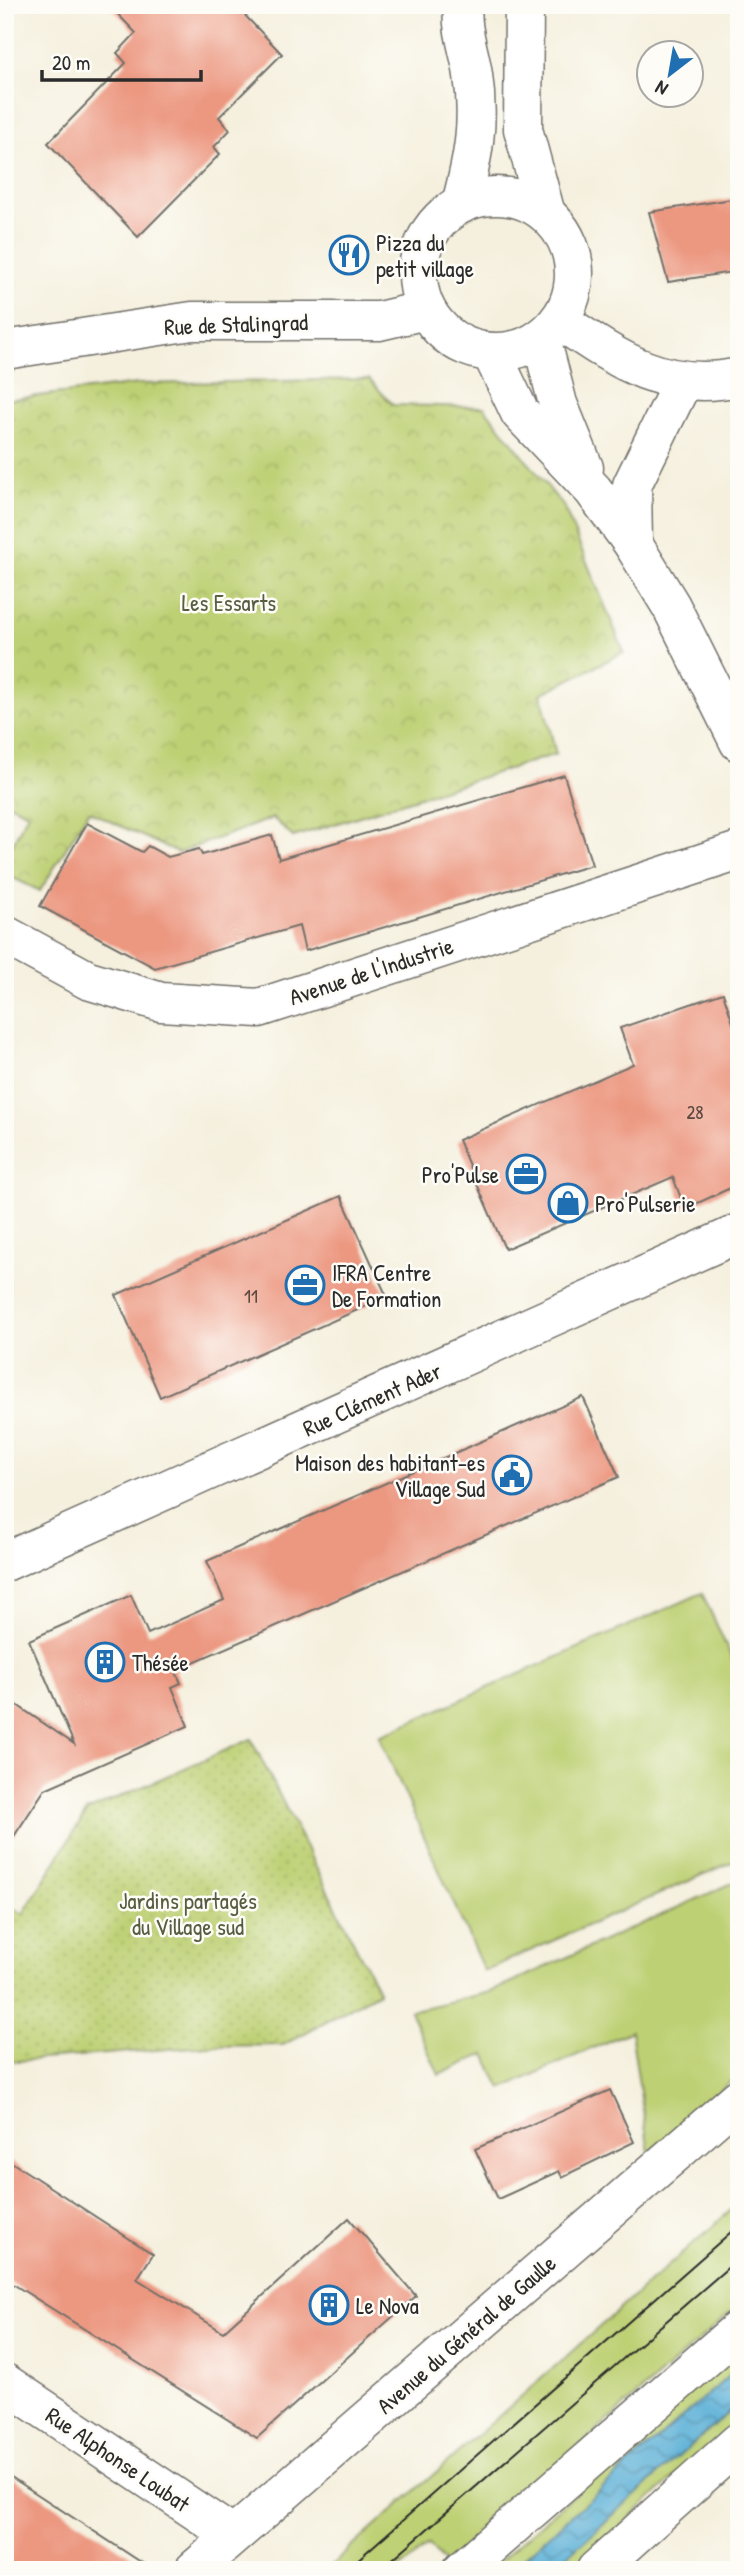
<svg xmlns="http://www.w3.org/2000/svg" width="744" height="2575" viewBox="0 0 744 2575" font-family="'Patrick Hand',sans-serif">
<style>
.grass{fill:#bdd073;stroke:#747e4f;stroke-width:2}
.park{fill:url(#park-crowns);stroke:#747e4f;stroke-width:2}
.garden{fill:url(#garden-dots);stroke:#747e4f;stroke-width:2}
.water{fill:url(#water-waves);stroke:#436e81;stroke-width:2}
.building{fill:#ec9780}
.lines{fill:none;stroke-linecap:round;stroke-linejoin:round}
.minor-casing{stroke:#72706a;stroke-width:41}
.major-casing{stroke:#72706a;stroke-width:41}
.minor{stroke:#fff;stroke-width:38}
.major{stroke:#fff;stroke-width:38}
.tram{stroke:#2b2b2b;stroke-width:2}
.labels{text-anchor:middle;dominant-baseline:central;stroke-width:5;stroke-linejoin:round;paint-order:stroke}
.number-label{font-size:19px;fill:#5b4640}
.poi-label{font-size:23px;fill:#2b2b2b;stroke:#fdfcf7;text-anchor:start}
.street-label{font-size:23px;fill:#2b2b2b;stroke:#fdfcf7}
.park-label{font-size:23px;fill:#575d41;stroke:#fdfcf7}
</style>
<defs>
<pattern id="park-crowns" width="20" height="18" patternUnits="userSpaceOnUse" patternTransform="scale(1.75)"><rect width="20" height="18" fill="#bdd073"/><path d="M2 6a3 3 0 1 1 6 0M12 15a3 3 0 1 1 6 0" fill="none" stroke="#a3b364"/></pattern>
<pattern id="garden-dots" width="8" height="8" patternUnits="userSpaceOnUse" patternTransform="scale(1.75)"><rect width="8" height="8" fill="#bdd073"/><path d="M2 2h.1M6 6h.1" fill="none" stroke="#a3b364" stroke-width="1.8" stroke-linecap="round"/></pattern>
<pattern id="water-waves" width="16" height="10" patternUnits="userSpaceOnUse" patternTransform="scale(1.75)"><rect width="16" height="10" fill="#5bb0d7"/><path d="M0 5q4-4 8 0t8 0" fill="none" stroke="#4b8faf"/></pattern>
</defs>
<rect width="100%" height="100%" fill="#fdfcf7"/>
<filter id="ink" filterUnits="userSpaceOnUse"><feTurbulence type="fractalNoise" baseFrequency=".0143" numOctaves="2"/><feDisplacementMap in="SourceGraphic" scale="14" xChannelSelector="R" yChannelSelector="G"/><feConvolveMatrix kernelMatrix="1 2 1 2 8 2 1 2 1" color-interpolation-filters="sRGB"/></filter>
<filter id="wash" filterUnits="userSpaceOnUse"><feTurbulence type="fractalNoise" baseFrequency=".00686" numOctaves="4" result="noise"/><feDisplacementMap in="SourceGraphic" scale="28" xChannelSelector="R" yChannelSelector="G"/><feGaussianBlur stdDeviation="1.57" result="paint"/><feColorMatrix in="noise" values="0 0 0 0 0 0 0 0 0 0 0 0 0 0 0 0 0 1.4 0 .05"/><feComposite in="paint" operator="in"/></filter>
<g filter="url(#wash)">
<rect width="100%" height="100%" fill="#f5f0de"/>
<g class="grass">
<polygon points="702,1593 739,1674 739,1859 484,1971 379,1736"/>
<polygon points="739,1880 739,2074 649,2152 631,2031 501,2089 485,2054 439,2075 410,2011 490,1992"/>
<polygon points="739,2203 739,2305 446,2564 428,2545 400,2570 326,2570"/>
<polygon points="739,2348 739,2367 510,2570 489,2570"/>
<polygon points="739,2403 739,2419 572,2570 551,2570"/>
</g>
<polygon class="park" points="369,379 393,405 484,407 564,507 624,652 541,694 556,754 293,837 273,818 178,853 89,811 40,891 5,874 5,860 28,813 5,802 5,400 138,384"/>
<polygon class="garden" points="251,1739 379,1992 283,2045 207,2046 5,2062 5,1903 23,1914 87,1811"/>
<polygon class="water" points="739,2367 739,2403 551,2570 510,2570"/>
<g id="blocks">
<g class="building">
<polygon points="109,5 235,5 282,54 219,117 230,130 214,147 220,154 138,237 48,143 126,63 117,53 136,33"/>
<polygon points="739,198 739,271 668,282 649,212"/>
<polygon points="564,775 592,865 305,951 299,926 155,968 40,906 87,823 142,852 148,846 168,857 199,849 202,855 272,835 279,859"/>
<polygon points="723,993 739,1041 739,1184 685,1209 673,1177 505,1249 458,1140 633,1064 620,1028"/>
<polygon points="341,1196 387,1297 160,1397 116,1295"/>
<polygon points="583,1397 619,1477 175,1670 181,1683 172,1687 188,1726 45,1789 5,1850 5,1697 74,1744 29,1640 131,1595 148,1634 224,1600 207,1561"/>
<polygon points="610,2090 634,2142 562,2177 559,2171 498,2199 475,2149"/>
<polygon points="5,2158 153,2254 137,2279 223,2332 349,2218 416,2296 257,2438 5,2279"/>
<polygon points="5,2473 153,2570 5,2570"/>
</g>
</g>
</g>
<g filter="url(#ink)">
<use href="#blocks" fill-opacity="0" stroke="#72706a" stroke-width="2"/>
<g class="lines">
<defs>
<g id="minor">
<polyline points="524,5 523,129 546,214"/>
<circle cx="496" cy="274" r="78"/>
<path d="M461,204c12,-45 19,-81 12,-129 -3,-23 -13,-46 -10,-70"/>
<path d="M559,320c59,40 106,73 180,57"/>
<polyline points="541,338 558,404 584,468"/>
<polyline points="5,350 192,321 379,321 426,310"/>
<polyline points="491,352 520,413 593,490 633,544 671,606 739,742"/>
<polyline points="633,544 632,485 683,381"/>
<polyline points="5,935 88,980 161,1002 259,1008 739,851"/>
<polyline points="5,1562 739,1233"/>
<polyline points="5,2383 232,2535"/>
<polyline points="194,2570 739,2098"/>
</g>
<g id="major">
<polyline points="462,2570 739,2329"/>
<polyline points="596,2570 739,2442"/>
</g>
</defs>
<use href="#minor" class="minor-casing"/>
<use href="#major" class="major-casing"/>
<use href="#minor" class="minor"/>
<use href="#major" class="major"/>
<g class="tram">
<polyline points="346,2570 739,2225"/>
<polyline points="380,2570 739,2258"/>
</g>
</g>
</g>
<defs>
<symbol id="restaurant-ring" viewBox="-11 -11 22 22"><circle r="9.5" fill="#fdfcf7" stroke="#1f6fb2" stroke-width="1.5"/><path d="M-5-6h1v4h1v-4h1v4h1v-4h1v5L-1.5 .5V6h-2V.5L-5-1ZM5-6V6H3V1.5H1.5Q1.5-4 5-6Z" fill="#1f6fb2"/></symbol>
<symbol id="office-ring" viewBox="-11 -11 22 22"><circle r="9.5" fill="#fdfcf7" stroke="#1f6fb2" stroke-width="1.5"/><path d="M-6-3h4V-5.5h4V-3h4V5H-6ZM-1-4.5V-3h2v-1.5ZM-6 0V1H6V0Z" fill="#1f6fb2"/></symbol>
<symbol id="shop-ring" viewBox="-11 -11 22 22"><circle r="9.5" fill="#fdfcf7" stroke="#1f6fb2" stroke-width="1.5"/><path d="M-5-2.5h2.3a2.7 3.5 0 0 1 5.4 0H5L5.5 6h-11ZM-1.5-2.5h3a1.5 2.3 0 0 0-3 0Z" fill="#1f6fb2"/></symbol>
<symbol id="civic-ring" viewBox="-11 -11 22 22"><circle r="9.5" fill="#fdfcf7" stroke="#1f6fb2" stroke-width="1.5"/><path d="M-.6-6.5H3V-4.5H.6V-3L4-1V1h2V6H-6V1h2V-1L-.6-3ZM-1.2 2.5V6h2.4V2.5Z" fill="#1f6fb2"/></symbol>
<symbol id="building-ring" viewBox="-11 -11 22 22"><circle r="9.5" fill="#fdfcf7" stroke="#1f6fb2" stroke-width="1.5"/><path d="M-4-6H4V6H1V3H-1V6H-4ZM-2.5-4.3h1.7v1.8h-1.7ZM.8-4.3h1.7v1.8H.8ZM-2.5-1h1.7V.8h-1.7ZM.8-1h1.7V.8H.8Z" fill="#1f6fb2"/></symbol>
</defs>
<g fill-rule="evenodd">
<use href="#restaurant-ring" x="327" y="233" width="44" height="44"/>
<use href="#office-ring" x="504" y="1152" width="44" height="44"/>
<use href="#shop-ring" x="546" y="1181" width="44" height="44"/>
<use href="#office-ring" x="283" y="1263" width="44" height="44"/>
<use href="#civic-ring" x="490" y="1453" width="44" height="44"/>
<use href="#building-ring" x="83" y="1640" width="44" height="44"/>
<use href="#building-ring" x="307" y="2283" width="44" height="44"/>
</g>
<g class="labels">
<g class="number-label">
<text x="695" y="1112">28</text>
<text x="251" y="1296">11</text>
</g>
<g class="poi-label">
<text x="376" y="242">Pizza du<tspan x="376" dy="26">petit village</tspan></text>
<text x="499" y="1174" text-anchor="end">Pro'Pulse</text>
<text x="595" y="1203">Pro'Pulserie</text>
<text x="332" y="1272">IFRA Centre<tspan x="332" dy="26">De Formation</tspan></text>
<text x="485" y="1462" text-anchor="end">Maison des habitant-es<tspan x="485" dy="26">Village Sud</tspan></text>
<text x="132" y="1662">Thésée</text>
<text x="356" y="2305">Le Nova</text>
</g>
<g class="street-label">
<text transform="translate(236 324) rotate(-2)">Rue de Stalingrad</text>
<text transform="translate(371 971) rotate(-18)">Avenue de l'Industrie</text>
<text transform="translate(372 1399) rotate(-24)">Rue Clément Ader</text>
<text transform="translate(466 2334) rotate(-41)">Avenue du Général de Gaulle</text>
<text transform="translate(118 2459) rotate(34)">Rue Alphonse Loubat</text>
</g>
<g class="park-label">
<text x="229" y="602">Les Essarts</text>
<text x="188" y="1900">Jardins partagés<tspan x="188" dy="26">du Village sud</tspan></text>
</g>
</g>
<rect width="744" height="2575" fill="none" stroke="#fdfcf7" stroke-width="28"/>
<g transform="translate(670 74) rotate(211)"><circle r="33" fill="#fdfcf7" stroke="#a9a8a5" stroke-width="2"/>
<path d="M0-5L12 26L0 18L-12 26Z" fill="#1f6fb2"/>
<text y="-10" font-size="19" font-weight="bold" text-anchor="middle" fill="#2b2b2b">N</text>
</g>
<path d="M42 70v10h159v-10" fill="none" stroke="#2b2b2b" stroke-width="3.5"/>
<text x="52" y="70" font-size="21" fill="#2b2b2b" stroke="#fdfcf7" stroke-width="5" paint-order="stroke">20 m</text>
</svg>
